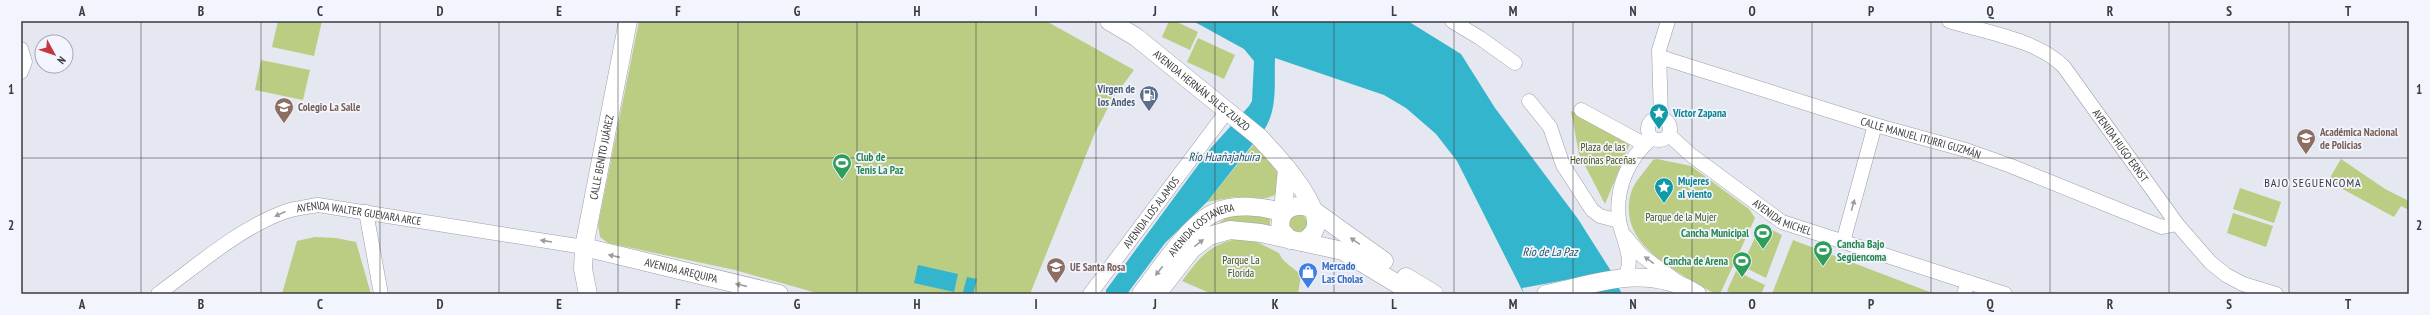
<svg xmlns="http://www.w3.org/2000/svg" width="2430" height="315" viewBox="0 0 2430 315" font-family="'PT Sans Narrow',sans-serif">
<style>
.green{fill:#bacd82}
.water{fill:#33b5cd}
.pier{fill:#e5e7f1}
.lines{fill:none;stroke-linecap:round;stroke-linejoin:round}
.river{stroke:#33b5cd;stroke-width:20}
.minor-casing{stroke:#9d9ea8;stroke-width:15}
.major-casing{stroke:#9d9ea8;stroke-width:19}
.minor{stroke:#fff;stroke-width:14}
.major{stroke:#fff;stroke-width:18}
.oneway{fill:#9c9d9f}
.grid{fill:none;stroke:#3a3b3f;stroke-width:1;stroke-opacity:0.55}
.labels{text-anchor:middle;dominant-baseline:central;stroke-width:3.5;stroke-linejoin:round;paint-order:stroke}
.service-label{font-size:11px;font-weight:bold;fill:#4e5e75;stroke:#f2f4fe;text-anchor:end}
.street-label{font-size:11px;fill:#3a3b3f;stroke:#f2f4fe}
.education-label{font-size:11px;font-weight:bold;fill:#785e54;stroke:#f2f4fe;text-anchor:start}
.culture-label{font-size:11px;font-weight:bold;fill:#0d838f;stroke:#f2f4fe;text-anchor:start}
.park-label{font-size:11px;fill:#455113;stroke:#f2f4fe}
.leisure-label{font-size:11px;font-weight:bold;fill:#27864d;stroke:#f2f4fe;text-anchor:start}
.shop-label{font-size:11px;font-weight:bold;fill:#366cbe;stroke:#f2f4fe;text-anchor:start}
.water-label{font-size:12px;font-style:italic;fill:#1f535d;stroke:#f2f4fe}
.neighbourhood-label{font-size:12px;letter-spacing:1px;fill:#3a3b3f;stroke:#f2f4fe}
.neatline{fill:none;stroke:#3a3b3f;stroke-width:1.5}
.grid-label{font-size:13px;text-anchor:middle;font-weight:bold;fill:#3a3b3f}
</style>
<rect width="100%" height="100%" fill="#e5e7f1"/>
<g class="green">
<polygon points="278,21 322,21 314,56 272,47"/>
<polygon points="639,21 1046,21 1134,70 1113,98 1094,135 1030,294 820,294 735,270 608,243 600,237 598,225"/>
<polygon points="1169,21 1175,21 1198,32 1190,50 1162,37"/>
<polygon points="1198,38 1235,55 1224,79 1187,62"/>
<polygon points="261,60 310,70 303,100 255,90"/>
<polygon points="1571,111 1631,141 1605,204 1579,154"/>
<polygon points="1254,144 1278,168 1278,188 1275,195 1267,198 1234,197 1207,202"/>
<path d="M1657,159l34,7 58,43 6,9 -35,76h-5c-36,-22 -99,-48 -84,-101 3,-11 15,-23 22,-33z"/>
<polygon points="2341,159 2385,189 2409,201 2409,210 2401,206 2394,217 2328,181"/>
<polygon points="2240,188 2281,202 2274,223 2233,209"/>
<polygon points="2233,213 2273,226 2266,247 2227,233"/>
<circle cx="1298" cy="223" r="9"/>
<polygon points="1230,215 1270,216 1270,225 1219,223"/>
<polygon points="1761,224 1782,235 1766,278 1742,266"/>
<polygon points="315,237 336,238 356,242 371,294 282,294 297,241"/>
<path d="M1242,238l11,2 26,13c3,9 15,15 22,22l-3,19h-86l-30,-13c18,-24 28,-38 60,-43z"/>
<polygon points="1793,240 1935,294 1772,294"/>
<polygon points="1736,271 1765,285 1761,294 1733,294 1727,291"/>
</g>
<g class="water">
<path d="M1193,21h214l4,2 50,31 34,54 83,111 33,52 -87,23 -67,-133 -21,-27 -30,-26 -22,-13 -109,-37c-1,25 3,51 -11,72l-57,72 -42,41 -38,51h-21v-4l104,-141 39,-43 3,-5 2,-40 -10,-12z"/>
<polygon points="918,265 958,274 954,292 914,283"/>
<polygon points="967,277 977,279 973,294 963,292"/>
</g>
<polygon class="pier" points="1613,271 1589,277 1591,294 1524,294 1522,288"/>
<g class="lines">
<polyline class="river" points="1590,270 1611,294"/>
<defs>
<g id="minor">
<polyline points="1452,21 1480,38 1515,63"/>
<path id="s1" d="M1949,21c36,11 89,19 115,46l113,157 33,38 16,13 17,9 33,10"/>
<polyline points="21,49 25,62 21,72"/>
<path id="s2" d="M1660,57l215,68 91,25 45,16 151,61 15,-3"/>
<polyline points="1529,101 1550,127 1563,165 1592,210 1600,216 1619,221"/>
<polyline points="1581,110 1644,144"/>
<circle cx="1659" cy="129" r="11"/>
<polyline points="1661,118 1659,50 1668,21"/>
<path id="s3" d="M1669,135l22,20 91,67 223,72"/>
<polyline points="366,212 381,294"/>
<polyline points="1626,237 1641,255 1679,283"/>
<polyline points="1843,242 1875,125"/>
<path d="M1623,279c14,-18 -1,-39 -4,-59 -4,-31 9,-62 33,-82"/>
<path id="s4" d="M158,294c40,-29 80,-65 126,-82 11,-4 23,-5 34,-7l266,42"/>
<path id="s5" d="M1090,294l137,-183"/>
<polyline points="1964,294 1968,282"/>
</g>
<g id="major">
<path id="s6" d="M1109,21l27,16 123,100c16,17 64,68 56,92 -2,6 -8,10 -13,13"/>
<polyline points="1286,210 1284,200 1287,168"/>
<path d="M1290,240l-9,-10c-4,-19 12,-28 29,-22l74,53"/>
<path id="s7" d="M584,247l195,47"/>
<polyline points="1406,277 1434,294"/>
<path id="s8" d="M588,294l-5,-25 1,-22 44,-226"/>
<path id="s9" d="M1141,294c18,-23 47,-69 73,-81 20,-10 50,-7 69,0"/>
<polyline points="1157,294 1192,249 1209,236 1230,230 1261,233 1343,251 1414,294"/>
<path d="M1546,294c53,-11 102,-31 151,0"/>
</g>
</defs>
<use href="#minor" class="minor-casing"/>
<use href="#major" class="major-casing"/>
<use href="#minor" class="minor"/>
<use href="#major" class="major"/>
</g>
<defs><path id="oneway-solid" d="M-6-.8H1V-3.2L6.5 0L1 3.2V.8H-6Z"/></defs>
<g class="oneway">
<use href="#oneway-solid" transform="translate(1853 205) rotate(-74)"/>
<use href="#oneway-solid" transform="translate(280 214) rotate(156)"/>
<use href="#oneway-solid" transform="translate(546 241) rotate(-171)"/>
<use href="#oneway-solid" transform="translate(1355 241) rotate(-145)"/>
<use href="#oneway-solid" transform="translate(1199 243) rotate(-38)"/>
<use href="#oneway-solid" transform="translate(614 256) rotate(-167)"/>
<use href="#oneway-solid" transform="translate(1649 260) rotate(-144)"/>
<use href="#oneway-solid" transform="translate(1159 271) rotate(128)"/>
<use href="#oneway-solid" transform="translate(741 285) rotate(-167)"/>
</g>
<path class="grid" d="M141,21v273M261,21v273M380,21v273M499,21v273M618,21v273M738,21v273M857,21v273M976,21v273M1096,21v273M1215,21v273M1334,21v273M1454,21v273M1573,21v273M1692,21v273M1812,21v273M1931,21v273M2050,21v273M2169,21v273M2289,21v273M21,158h2388"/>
<defs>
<symbol id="fuel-pin" viewBox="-11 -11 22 30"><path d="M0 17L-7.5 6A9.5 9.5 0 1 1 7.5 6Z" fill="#5c6f8a" stroke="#f2f4fe"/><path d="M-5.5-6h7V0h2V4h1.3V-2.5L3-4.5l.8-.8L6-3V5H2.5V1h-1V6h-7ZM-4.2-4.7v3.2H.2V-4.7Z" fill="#fff"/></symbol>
<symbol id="school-pin" viewBox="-11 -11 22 30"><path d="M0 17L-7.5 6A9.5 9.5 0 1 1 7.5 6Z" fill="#8d6e63" stroke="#f2f4fe"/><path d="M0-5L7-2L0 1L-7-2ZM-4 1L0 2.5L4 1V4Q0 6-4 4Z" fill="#fff"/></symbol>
<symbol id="sight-pin" viewBox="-11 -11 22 30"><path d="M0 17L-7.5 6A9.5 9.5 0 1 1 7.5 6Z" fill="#0f9aa8" stroke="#f2f4fe"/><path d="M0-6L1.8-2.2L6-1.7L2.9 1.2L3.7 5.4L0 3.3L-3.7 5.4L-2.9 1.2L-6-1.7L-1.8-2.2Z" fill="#fff"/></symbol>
<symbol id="university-pin" viewBox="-11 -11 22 30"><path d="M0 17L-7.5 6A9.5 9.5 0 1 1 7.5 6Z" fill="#8d6e63" stroke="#f2f4fe"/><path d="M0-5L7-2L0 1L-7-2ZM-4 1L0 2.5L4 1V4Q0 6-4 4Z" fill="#fff"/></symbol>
<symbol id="stadium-pin" viewBox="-11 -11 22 30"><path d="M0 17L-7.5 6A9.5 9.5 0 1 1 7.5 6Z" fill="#2e9e5b" stroke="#f2f4fe"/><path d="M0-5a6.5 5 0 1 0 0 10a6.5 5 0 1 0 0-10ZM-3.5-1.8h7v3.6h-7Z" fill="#fff"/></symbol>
<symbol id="shop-pin" viewBox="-11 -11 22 30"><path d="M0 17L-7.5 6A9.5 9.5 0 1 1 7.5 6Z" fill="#3f7fe0" stroke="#f2f4fe"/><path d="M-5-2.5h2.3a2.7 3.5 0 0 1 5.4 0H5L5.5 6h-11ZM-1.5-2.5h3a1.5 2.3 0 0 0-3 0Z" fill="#fff"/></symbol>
</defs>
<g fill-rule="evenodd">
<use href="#fuel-pin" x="1138" y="84" width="22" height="30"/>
<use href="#school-pin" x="273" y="96" width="22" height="30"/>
<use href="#sight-pin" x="1648" y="102" width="22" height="30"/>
<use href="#university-pin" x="2295" y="127" width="22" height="30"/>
<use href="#stadium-pin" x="831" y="152" width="22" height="30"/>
<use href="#sight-pin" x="1653" y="176" width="22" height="30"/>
<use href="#stadium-pin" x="1752" y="222" width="22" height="30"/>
<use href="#stadium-pin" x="1812" y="239" width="22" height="30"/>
<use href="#stadium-pin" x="1731" y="250" width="22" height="30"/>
<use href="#school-pin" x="1045" y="256" width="22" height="30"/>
<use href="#shop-pin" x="1297" y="261" width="22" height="30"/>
</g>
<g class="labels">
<g class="service-label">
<text x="1135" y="89">Virgen de<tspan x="1135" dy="13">los Andes</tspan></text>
</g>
<g class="street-label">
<text stroke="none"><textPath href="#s6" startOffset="116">AVENIDA HERNÁN SILES ZUAZO</textPath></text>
<text stroke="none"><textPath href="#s2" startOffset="273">CALLE MANUEL ITURRI GUZMÁN</textPath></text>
<text stroke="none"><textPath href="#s1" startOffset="222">AVENIDA HUGO ERNST</textPath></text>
<text stroke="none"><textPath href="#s8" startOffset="139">CALLE BENITO JUÁREZ</textPath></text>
<text stroke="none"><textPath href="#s5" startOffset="102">AVENIDA LOS ALAMOS</textPath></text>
<text stroke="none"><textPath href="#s4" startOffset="227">AVENIDA WALTER GUEVARA ARCE</textPath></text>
<text stroke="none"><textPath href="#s3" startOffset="141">AVENIDA MICHEL</textPath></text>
<text stroke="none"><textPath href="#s9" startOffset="90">AVENIDA COSTANERA</textPath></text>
<text stroke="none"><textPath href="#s7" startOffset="100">AVENIDA AREQUIPA</textPath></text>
</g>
<g class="education-label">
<text x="298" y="107">Colegio La Salle</text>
<text x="2320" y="132">Académica Nacional<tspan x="2320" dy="13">de Policias</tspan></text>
<text x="1070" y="267">UE Santa Rosa</text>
</g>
<g class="culture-label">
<text x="1673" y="113">Víctor Zapana</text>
<text x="1678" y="181">Mujeres<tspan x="1678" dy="13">al viento</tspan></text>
</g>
<g class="park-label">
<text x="1603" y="147">Plaza de las<tspan x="1603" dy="13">Heroínas Paceñas</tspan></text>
<text x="1681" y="217">Parque de la Mujer</text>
<text x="1241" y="260">Parque La<tspan x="1241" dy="13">Florida</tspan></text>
</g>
<g class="leisure-label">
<text x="856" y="157">Club de<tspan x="856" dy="13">Tenis La Paz</tspan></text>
<text x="1749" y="233" text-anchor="end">Cancha Municipal</text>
<text x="1837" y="244">Cancha Bajo<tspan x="1837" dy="13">Següencoma</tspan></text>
<text x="1728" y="261" text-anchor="end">Cancha de Arena</text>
</g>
<g class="shop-label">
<text x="1322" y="266">Mercado<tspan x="1322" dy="13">Las Cholas</tspan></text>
</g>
<g class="water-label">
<text x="1224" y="156">Río Huañajahuira</text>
<text x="1550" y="251">Río de La Paz</text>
</g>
<g class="neighbourhood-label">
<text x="2313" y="182">BAJO SEGUENCOMA</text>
</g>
</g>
<rect width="2430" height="315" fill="none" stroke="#f2f4fe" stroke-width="44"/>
<g transform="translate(54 54) rotate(130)"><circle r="19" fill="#f2f4fe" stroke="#a8aab2"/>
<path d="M0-3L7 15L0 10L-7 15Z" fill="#c6363f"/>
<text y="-6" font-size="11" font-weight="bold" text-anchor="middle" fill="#3a3b3f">N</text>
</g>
<rect x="22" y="22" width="2386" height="271" class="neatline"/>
<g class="grid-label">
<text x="82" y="16">A</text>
<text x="201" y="16">B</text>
<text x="320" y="16">C</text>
<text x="440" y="16">D</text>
<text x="559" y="16">E</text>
<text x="678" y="16">F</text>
<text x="797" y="16">G</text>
<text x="917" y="16">H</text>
<text x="1036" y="16">I</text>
<text x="1155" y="16">J</text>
<text x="1275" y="16">K</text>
<text x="1394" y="16">L</text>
<text x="1513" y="16">M</text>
<text x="1633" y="16">N</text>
<text x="1752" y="16">O</text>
<text x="1871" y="16">P</text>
<text x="1990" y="16">Q</text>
<text x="2110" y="16">R</text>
<text x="2229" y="16">S</text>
<text x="2348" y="16">T</text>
<text x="11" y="94">1</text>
<text x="2419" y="94">1</text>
<text x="11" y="230">2</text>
<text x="2419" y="230">2</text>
<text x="82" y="309">A</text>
<text x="201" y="309">B</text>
<text x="320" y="309">C</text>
<text x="440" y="309">D</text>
<text x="559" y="309">E</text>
<text x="678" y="309">F</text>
<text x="797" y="309">G</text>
<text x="917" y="309">H</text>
<text x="1036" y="309">I</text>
<text x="1155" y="309">J</text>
<text x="1275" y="309">K</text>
<text x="1394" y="309">L</text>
<text x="1513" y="309">M</text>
<text x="1633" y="309">N</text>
<text x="1752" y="309">O</text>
<text x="1871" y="309">P</text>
<text x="1990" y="309">Q</text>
<text x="2110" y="309">R</text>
<text x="2229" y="309">S</text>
<text x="2348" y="309">T</text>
</g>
</svg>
